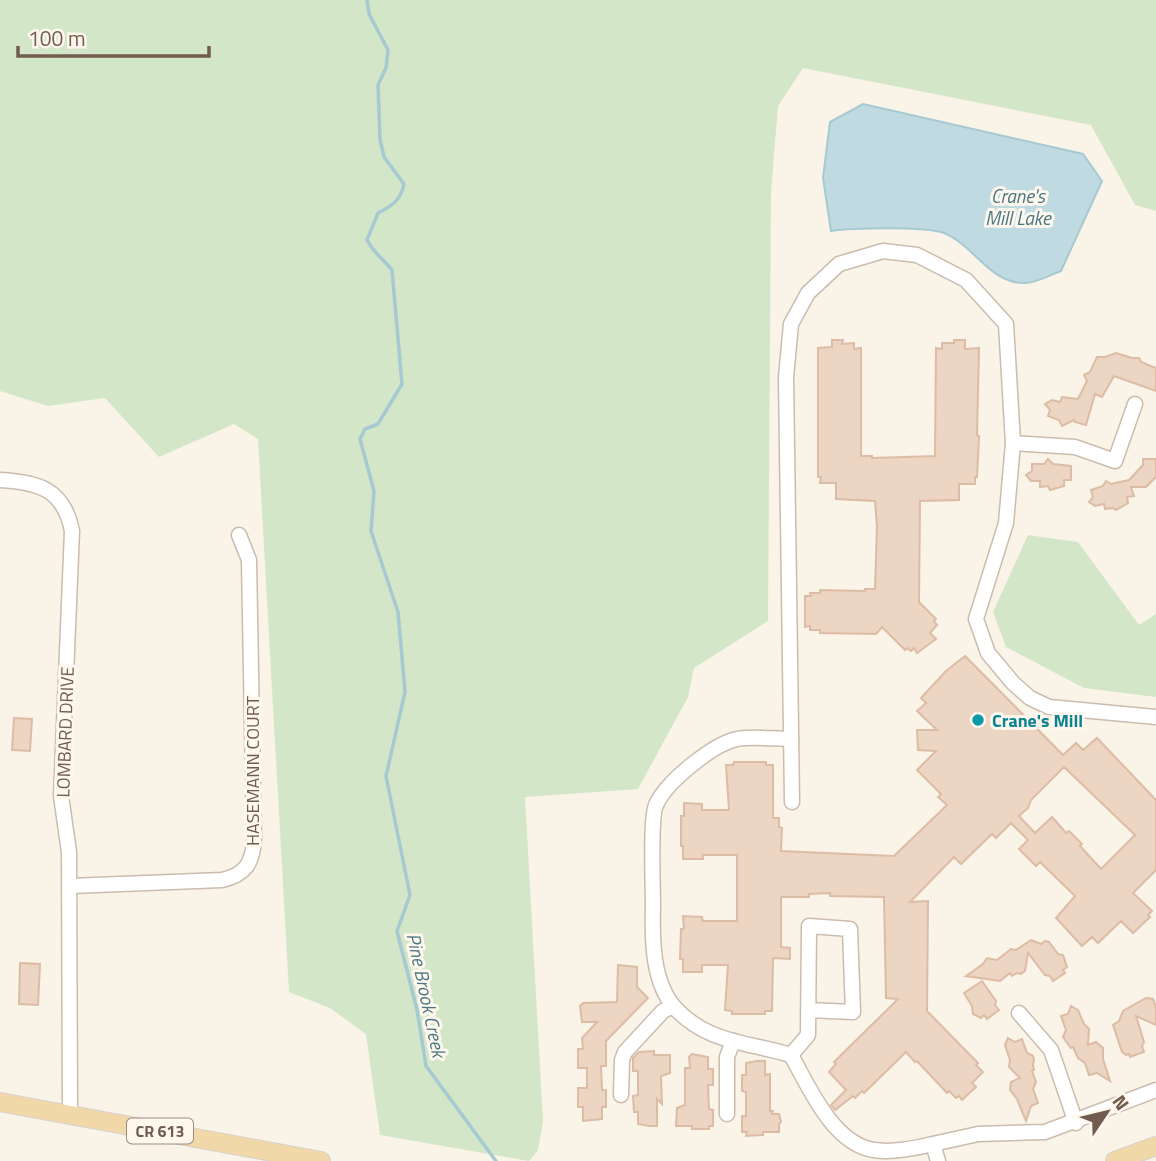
<svg xmlns="http://www.w3.org/2000/svg" width="1156" height="1161" viewBox="0 0 1156 1161" font-family="'Titillium Web',sans-serif">
<style>
.green{fill:#d3e6c8}
.water{fill:#bfdbe1;stroke:#a6c9d2;stroke-width:2}
.lines{fill:none;stroke-linecap:round;stroke-linejoin:round}
.stream{stroke:#a6c9d2;stroke-width:3.5}
.building{fill:#ecd5c3;stroke:#dcbca5;stroke-width:2;fill-rule:evenodd}
.minor-casing{stroke:#cbbcaf;stroke-width:17}
.major-casing{stroke:#d7d1ce;stroke-width:20}
.minor{stroke:#fff;stroke-width:14}
.major{stroke:#f0d8a9;stroke-width:18}
.culture-dot{fill:#0f9aa8;stroke:#fdf7ee;stroke-width:2.5}
.labels{text-anchor:middle;dominant-baseline:central;stroke-width:6;stroke-linejoin:round;paint-order:stroke}
.shield{fill:#fdf7ee;stroke:#9b8a7f;stroke-width:2}
.shield-label{font-size:16px;font-weight:bold;fill:#715c4f}
.culture-label{font-size:18px;font-weight:bold;fill:#0d838f;stroke:#fdf7ee;text-anchor:start}
.street-label{font-size:18px;fill:#715c4f;stroke:#fdf7ee}
.water-label{font-size:19px;font-style:italic;fill:#4c7681;stroke:#fdf7ee}
</style>
<rect width="100%" height="100%" fill="#faf3e8"/>
<g class="green">
<polygon points="0,0 1156,0 1156,211 1135,205 1091,125 803,68 778,106 771,193 768,621 694,668 688,697 638,789 525,797 543,1121 538,1150 529,1161 380,1135 366,1034 330,1008 289,992 258,439 234,424 159,457 105,398 48,406 0,391"/>
<polygon points="1028,535 1078,542 1139,625 1156,614 1156,697 1084,688 1006,647 993,612"/>
</g>
<path class="water" d="M863,104l220,50 19,27 -41,90c-11,4 -25,12 -36,12 -35,1 -51,-38 -81,-50 -19,-7 -92,-5 -113,-2l-8,-53 7,-56z"/>
<g class="lines">
<path class="stream" d="M367,0l2,14 19,36 -2,18 -8,17 2,54 4,18 20,27c-3,16 -12,22 -26,29l-11,27c6,12 17,20 25,30l10,114 -24,40 -13,5 -5,10 14,52 -3,40 27,81 7,80 -19,84 24,119 -13,36 20,79 9,56 70,95"/>
</g>
<g class="building">
<polygon points="832,340 843,340 842,344 854,343 854,349 861,348 861,456 872,456 872,458 935,456 936,348 942,349 942,343 954,343 954,340 965,340 965,349 979,348 977,435 979,436 977,477 975,477 975,484 959,484 959,500 920,501 919,602 936,619 934,621 937,625 930,633 936,639 917,653 914,648 911,651 907,648 905,650 882,627 876,634 820,633 820,630 810,630 810,626 805,627 805,596 811,596 810,593 820,593 820,590 865,591 865,589 875,589 877,526 875,501 836,499 836,483 820,483 821,477 818,477 818,348 832,347"/>
<polygon points="1116,353 1132,358 1139,358 1141,362 1156,368 1156,391 1114,376 1102,397 1095,394 1086,425 1075,422 1074,420 1062,426 1059,420 1048,416 1050,410 1045,404 1052,400 1060,402 1062,397 1078,399 1087,381 1084,375 1090,372 1097,357 1105,357"/>
<polygon points="1048,459 1053,464 1071,466 1071,480 1064,480 1064,486 1050,490 1048,486 1040,487 1040,481 1031,481 1026,475 1032,471 1032,464 1044,464"/>
<polygon points="1143,459 1156,459 1156,477 1146,487 1131,487 1134,496 1127,497 1128,503 1116,510 1113,508 1105,509 1104,504 1095,506 1089,502 1093,497 1091,490 1103,486 1106,481 1111,484 1129,480 1143,465"/>
<path d="M965,656l98,99 13,-12 7,7 14,-12 59,62v70l-23,23 19,18 -4,4 2,2 -17,16 -12,-12 -23,22 -6,-6 -10,9 -26,-28 19,-22 -35,-34 -4,4 -17,-17 9,-9 -17,-17 -15,15 -4,-4 -31,30 -7,-7 -44,45 18,-1 -1,110 51,52 -2,2 7,7 -11,11 4,4 -14,13 -3,-4 -3,2 -7,-7 -2,2 -30,-32 -2,1 -9,-10 -42,41 -2,-2 -7,7 -2,-2 -18,14 -4,-5 15,-15 -17,-18 7,-8 -2,-2 64,-63 -12,-1 -2,-101 -54,-1v-3l-21,1v3h-28v50l9,1v11l-17,-1 -1,53h-7v3h-33v-3l-7,-1 3,-45h-26v7h-19v-13h-3l1,-30h3l-1,-13 19,1 1,4h34v-66h-34v4h-20v-13h-2v-30h3v-13l18,1v6h27l-3,-45h7l1,-3h32v3h7v53h6v9l3,1 -1,23 113,5 53,-51 -9,-8 3,-3 -24,-24 19,-19 -18,-1 -1,-20h20l-20,-19 9,-8 -5,-5 25,-27zM1064,767l71,68 -34,34 -21,-23 2,-2 -13,-13 -3,2 -14,-16 -17,16 -16,-17 9,-8 3,-8z"/>
<polygon points="14,718 32,719 30,751 12,750"/>
<polygon points="1031,940 1041,944 1045,941 1049,942 1058,954 1063,955 1067,967 1063,970 1065,973 1053,981 1050,976 1045,975 1028,953 1025,971 1021,974 1017,973 1012,976 1010,973 1000,981 966,976 983,964 987,958 997,960 1011,949 1016,950"/>
<polygon points="20,963 40,964 38,1005 19,1004"/>
<polygon points="618,965 637,967 637,987 648,998 606,1041 606,1066 601,1066 602,1090 606,1090 606,1107 602,1107 602,1119 583,1121 583,1107 578,1107 578,1088 587,1088 587,1068 578,1068 578,1049 583,1049 582,1038 597,1022 582,1022 580,1006 583,1003 617,1002"/>
<polygon points="982,981 996,1001 995,1005 999,1010 987,1019 984,1015 981,1018 973,1014 972,1006 964,993"/>
<polygon points="1146,998 1153,999 1156,1007 1156,1025 1136,1016 1144,1042 1142,1046 1144,1052 1130,1057 1129,1054 1126,1055 1122,1052 1113,1025 1119,1021 1123,1011"/>
<polygon points="1071,1006 1078,1010 1084,1024 1089,1029 1088,1045 1096,1042 1103,1048 1103,1059 1110,1081 1097,1073 1089,1075 1085,1063 1078,1058 1073,1047 1071,1048 1065,1040 1063,1037 1066,1030 1061,1016 1068,1014"/>
<polygon points="1008,1038 1015,1042 1022,1039 1027,1053 1033,1056 1034,1060 1033,1065 1034,1070 1032,1071 1036,1082 1033,1089 1038,1103 1031,1106 1026,1121 1017,1099 1010,1090 1011,1082 1020,1078 1009,1067 1010,1060 1005,1045"/>
<polygon points="654,1051 654,1055 670,1055 670,1073 661,1076 662,1104 657,1099 657,1126 649,1126 638,1124 638,1112 634,1112 633,1096 638,1095 638,1071 633,1071 633,1058 639,1052"/>
<polygon points="692,1054 708,1057 708,1069 713,1069 713,1085 708,1085 709,1109 713,1110 713,1126 709,1126 709,1129 692,1129 692,1126 676,1126 677,1108 685,1105 685,1068 690,1068 689,1057"/>
<polygon points="757,1061 765,1061 765,1075 770,1074 770,1111 773,1111 772,1114 779,1114 781,1122 779,1124 779,1132 763,1132 763,1135 746,1136 747,1132 742,1132 742,1116 746,1116 746,1092 742,1091 742,1075 746,1075 746,1063"/>
</g>
<g class="lines">
<defs>
<g id="minor">
<polyline points="1013,443 1075,447 1115,461 1135,404"/>
<path d="M0,480c38,2 64,9 72,51l-11,265 8,56 1,263"/>
<path d="M791,739c-17,0 -37,-3 -54,0 -24,5 -71,43 -81,66 -6,13 -3,82 -3,101 -1,33 -1,76 22,102 32,35 73,34 116,47"/>
<polyline points="792,802 786,377 791,324 808,293 839,264 883,251 917,255 966,280 1006,324 1013,443 1006,523 976,619 988,653 1013,683 1030,698 1049,707 1156,717"/>
<path d="M70,886l152,-6c23,-5 31,-17 32,-41l-5,-279 -10,-25"/>
<path d="M808,1010l45,2 -3,-83 -41,-3 -1,109 -17,20c18,32 42,89 83,95 19,3 41,-2 59,-6l5,17"/>
<polyline points="1019,1013 1051,1050 1076,1123"/>
<polyline points="621,1095 622,1060 625,1052 663,1011 673,1006"/>
<polyline points="727,1114 727,1057 733,1041"/>
<polyline points="933,1144 978,1134 1045,1132 1156,1090"/>
</g>
<g id="major">
<polyline points="0,1102 321,1161"/>
<polyline points="1115,1161 1156,1146"/>
</g>
</defs>
<use href="#minor" class="minor-casing"/>
<use href="#major" class="major-casing"/>
<use href="#minor" class="minor"/>
<use href="#major" class="major"/>
</g>
<circle class="culture-dot" cx="978" cy="720" r="7"/>
<g class="labels">
<rect class="shield" x="127" y="1118.5" width="66" height="25" rx="5"/>
<g class="shield-label">
<text x="160" y="1131">CR 613</text>
</g>
<g class="culture-label">
<text x="992" y="720">Crane's Mill</text>
</g>
<g class="street-label">
<text transform="translate(65 732) rotate(-88)">LOMBARD DRIVE</text>
<text transform="translate(252 771) rotate(-90)">HASEMANN COURT</text>
</g>
<g class="water-label">
<text x="1018" y="195">Crane's<tspan x="1018" dy="22">Mill Lake</tspan></text>
<text transform="translate(427 995) rotate(78)">Pine Brook Creek</text>
</g>
</g>
<g transform="translate(1107 1112) rotate(55)" stroke="#fdf7ee" stroke-width="5" paint-order="stroke">
<path d="M0-5L12 26L0 18L-12 26Z" fill="#715c4f"/>
<text y="-10" font-size="19" font-weight="bold" text-anchor="middle" fill="#715c4f">N</text>
</g>
<path d="M18 46v10h191v-10" fill="none" stroke="#715c4f" stroke-width="3.5"/>
<text x="28" y="46" font-size="21" fill="#715c4f" stroke="#fdf7ee" stroke-width="5" paint-order="stroke">100 m</text>
</svg>
